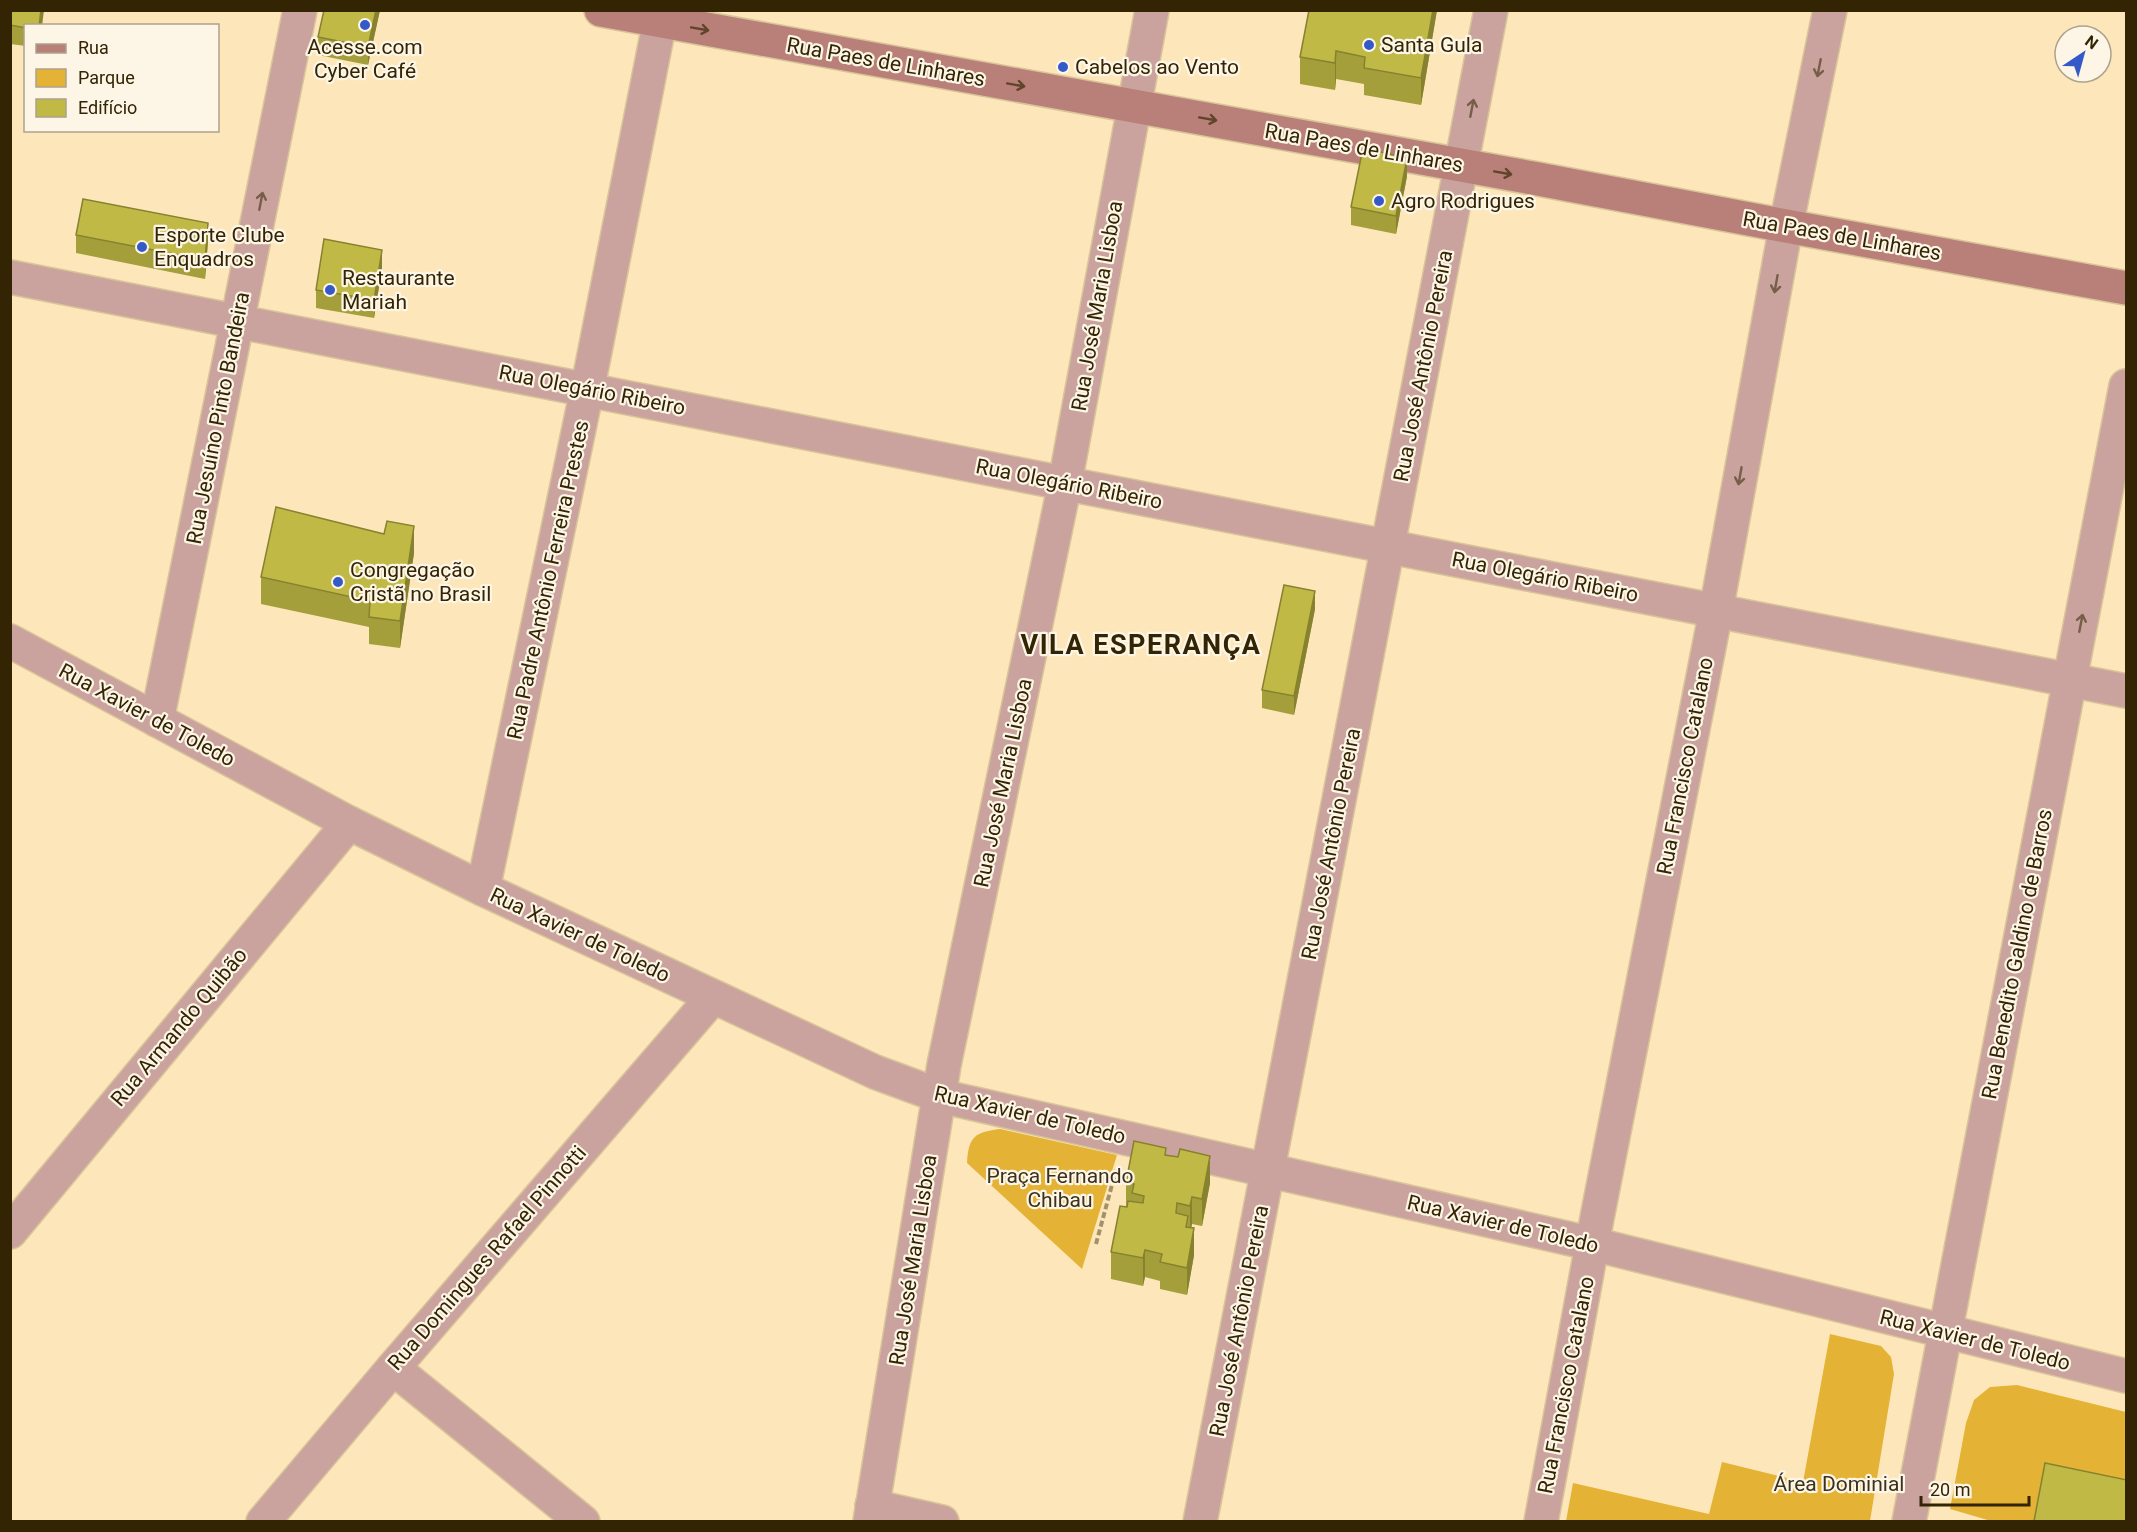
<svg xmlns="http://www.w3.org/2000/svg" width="2137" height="1532" viewBox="0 0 2137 1532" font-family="Roboto,sans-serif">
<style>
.green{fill:#e4b335}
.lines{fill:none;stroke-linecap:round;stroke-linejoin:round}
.street-casing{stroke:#d9c499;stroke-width:36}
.secondary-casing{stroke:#d9c499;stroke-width:36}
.path{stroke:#a39169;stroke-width:4;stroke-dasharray:6 3;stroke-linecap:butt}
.street{stroke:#caa39e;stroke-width:33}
.secondary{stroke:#b97f79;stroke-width:33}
.wall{fill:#a59f3b}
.shaded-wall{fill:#868230}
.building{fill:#c0b945;stroke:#868230;stroke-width:1.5}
.oneway{stroke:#62442c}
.oneway2{stroke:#775e49}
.poi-dot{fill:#345aca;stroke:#fdf6e7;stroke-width:2}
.labels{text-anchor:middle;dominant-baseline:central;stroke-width:4.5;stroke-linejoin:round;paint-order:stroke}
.poi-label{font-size:21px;fill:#332503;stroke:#fdf6e7;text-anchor:start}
.street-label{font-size:21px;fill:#332503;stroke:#fdf6e7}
.park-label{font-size:21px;fill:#3c311a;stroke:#fdf6e7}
.district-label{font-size:27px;font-weight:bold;letter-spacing:1.5px;fill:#332503;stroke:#fdf6e7}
</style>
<rect width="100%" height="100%" fill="#fde7ba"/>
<g class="green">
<path d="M1000,1129l117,26 -35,114 -115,-106c1,-27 9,-31 33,-34z"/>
<polygon points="1830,1334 1881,1346 1891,1357 1894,1374 1870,1521 1566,1521 1573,1483 1709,1514 1722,1462 1803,1482"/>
<polygon points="2017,1385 2126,1412 2126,1507 2039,1521 1991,1521 1950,1509 1966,1423 1974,1400 1990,1387"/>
</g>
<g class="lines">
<defs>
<g id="street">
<polyline points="10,277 2126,691"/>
<polyline points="10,641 349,823 483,889 875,1072 940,1096 1593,1244 2126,1376"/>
<polyline points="157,720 300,10"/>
<polyline points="483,889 592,366 662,10"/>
<polyline points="10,1232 349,823"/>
<polyline points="393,1368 583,1522"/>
<polyline points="872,1506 942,1522"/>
<polyline points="263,1522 393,1368 713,997"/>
<polyline points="870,1522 944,1065 1065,483 1152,10"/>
<polyline points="1200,1522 1491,10"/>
<polyline points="1541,1522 1597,1218 1716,611 1786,226 1830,10"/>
<polyline points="1909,1522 2126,386"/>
</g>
<polyline id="secondary" points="601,10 1538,179 1786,226 2126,288"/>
</defs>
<use href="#street" class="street-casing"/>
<use href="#secondary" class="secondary-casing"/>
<polyline class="path" points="1096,1244 1116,1170"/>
<use href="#street" class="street"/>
<use href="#secondary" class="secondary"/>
</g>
<g class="wall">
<polygon points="10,10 26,26 26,46 10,44"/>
<polygon points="380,10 368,65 318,55 318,37"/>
<polygon points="1437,10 1421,105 1364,95 1364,84 1336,79 1335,90 1300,84 1300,57"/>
<polygon points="1407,176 1396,234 1351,225 1351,207"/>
<polygon points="76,235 208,241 205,279 76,253"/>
<polygon points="382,268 374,318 316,308 316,290"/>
<polygon points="414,553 400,648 369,644 369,627 261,604 261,577"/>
<polygon points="1315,609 1294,715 1262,708 1262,690"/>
<polygon points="1166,1155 1210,1183 1202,1226 1192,1224 1191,1228 1194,1255 1187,1295 1160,1289 1160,1281 1145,1277 1143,1286 1111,1279 1111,1252 1126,1207 1126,1182"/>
</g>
<g class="shaded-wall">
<polygon points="41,10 44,10 42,26 39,26"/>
<polygon points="376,10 380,10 368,65 368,47"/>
<polygon points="1433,10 1437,10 1421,105 1421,78"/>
<polygon points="1336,51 1336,79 1335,90 1335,63"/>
<polygon points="1407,158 1407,176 1396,234 1396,216"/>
<polygon points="208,223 208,241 205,279 205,260"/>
<polygon points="382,250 382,268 374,318 374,300"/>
<polygon points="414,526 414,553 400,648 400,621"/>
<polygon points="1315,591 1315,609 1294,715 1294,696"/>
<polygon points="1210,1156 1210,1183 1202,1226 1202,1199"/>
<polygon points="1192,1197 1192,1224 1190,1233 1190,1206"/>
<polygon points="1194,1228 1194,1255 1187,1295 1187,1268"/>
<polygon points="1145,1250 1145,1277 1143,1286 1143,1258"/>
</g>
<g class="building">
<polygon points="10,10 41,10 39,26 26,26 26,28 10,25"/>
<polygon points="324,10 376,10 368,47 318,37"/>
<polygon points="1309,10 1433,10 1421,78 1364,68 1365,57 1336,51 1335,63 1300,57"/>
<polygon points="1363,148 1407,158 1396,216 1351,207"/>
<polygon points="83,199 208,223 205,260 76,235"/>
<polygon points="324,239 382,250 374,300 316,290"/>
<polygon points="276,507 384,534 387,521 414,526 400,621 369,617 370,601 261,577"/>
<polygon points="1284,585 1315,591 1294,696 1262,690"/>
<polygon points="1134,1141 1166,1148 1165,1155 1178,1157 1180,1149 1210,1156 1202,1199 1192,1197 1190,1206 1177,1203 1176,1213 1188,1216 1186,1227 1194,1228 1187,1268 1160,1262 1162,1254 1145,1250 1143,1258 1111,1252 1120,1206 1127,1207 1128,1201 1143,1203 1144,1196 1132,1193 1134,1184 1126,1182"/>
<polygon points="2045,1463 2127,1480 2127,1521 2034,1521"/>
</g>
<defs><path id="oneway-shaft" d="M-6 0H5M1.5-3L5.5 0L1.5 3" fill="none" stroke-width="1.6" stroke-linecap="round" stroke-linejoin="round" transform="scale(1.5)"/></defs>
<g class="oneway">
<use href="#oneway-shaft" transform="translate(700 29) rotate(10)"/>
<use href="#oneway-shaft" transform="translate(1016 85) rotate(10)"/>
<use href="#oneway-shaft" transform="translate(1208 119) rotate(10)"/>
<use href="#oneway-shaft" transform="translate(1503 173) rotate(10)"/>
</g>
<g class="oneway2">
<use href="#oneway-shaft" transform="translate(1819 68) rotate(101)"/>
<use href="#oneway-shaft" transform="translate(1472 108) rotate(-79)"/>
<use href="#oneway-shaft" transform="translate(261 201) rotate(-79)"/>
<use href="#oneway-shaft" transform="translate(1776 284) rotate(100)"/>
<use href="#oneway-shaft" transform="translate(1740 476) rotate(100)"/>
<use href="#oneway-shaft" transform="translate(2081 623) rotate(-79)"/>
</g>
<g class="poi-dot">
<circle cx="365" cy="25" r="6"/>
<circle cx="1369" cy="45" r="6"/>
<circle cx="1063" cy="67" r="6"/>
<circle cx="1379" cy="201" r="6"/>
<circle cx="142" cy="247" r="6"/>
<circle cx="330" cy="290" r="6"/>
<circle cx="338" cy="582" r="6"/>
</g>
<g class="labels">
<g class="poi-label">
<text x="1381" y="45">Santa Gula</text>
<text x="365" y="47" text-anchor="middle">Acesse.com<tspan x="365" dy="24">Cyber Café</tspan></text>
<text x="1075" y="67">Cabelos ao Vento</text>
<text x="1391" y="201">Agro Rodrigues</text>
<text x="154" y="235">Esporte Clube<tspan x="154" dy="24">Enquadros</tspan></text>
<text x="342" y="278">Restaurante<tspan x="342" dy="24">Mariah</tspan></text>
<text x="350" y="570">Congregação<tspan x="350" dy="24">Cristã no Brasil</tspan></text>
</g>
<g class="street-label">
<text transform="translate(886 62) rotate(10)">Rua Paes de Linhares</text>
<text transform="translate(1364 148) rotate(10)">Rua Paes de Linhares</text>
<text transform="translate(1842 236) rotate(10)">Rua Paes de Linhares</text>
<text transform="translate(1097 306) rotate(-80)">Rua José Maria Lisboa</text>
<text transform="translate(1423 366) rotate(-79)">Rua José Antônio Pereira</text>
<text transform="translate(592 390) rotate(11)">Rua Olegário Ribeiro</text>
<text transform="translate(218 418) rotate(-79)">Rua Jesuíno Pinto Bandeira</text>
<text transform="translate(1069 484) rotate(11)">Rua Olegário Ribeiro</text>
<text transform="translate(1545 577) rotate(11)">Rua Olegário Ribeiro</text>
<text transform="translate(548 580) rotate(-78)">Rua Padre Antônio Ferreira Prestes</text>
<text transform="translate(147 715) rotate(28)">Rua Xavier de Toledo</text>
<text transform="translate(1685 766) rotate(-79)">Rua Francisco Catalano</text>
<text transform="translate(1003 783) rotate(-78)">Rua José Maria Lisboa</text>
<text transform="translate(1331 844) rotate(-79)">Rua José Antônio Pereira</text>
<text transform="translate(580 935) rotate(25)">Rua Xavier de Toledo</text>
<text transform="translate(2017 954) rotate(-79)">Rua Benedito Galdino de Barros</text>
<text transform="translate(179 1027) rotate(-50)">Rua Armando Quibão</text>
<text transform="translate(1030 1115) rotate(13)">Rua Xavier de Toledo</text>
<text transform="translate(1503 1224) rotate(13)">Rua Xavier de Toledo</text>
<text transform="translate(487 1258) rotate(-49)">Rua Domingues Rafael Pinnotti</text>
<text transform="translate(913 1260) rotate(-81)">Rua José Maria Lisboa</text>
<text transform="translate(1239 1321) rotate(-79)">Rua José Antônio Pereira</text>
<text transform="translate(1975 1340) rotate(14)">Rua Xavier de Toledo</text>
<text transform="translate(1566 1385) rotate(-79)">Rua Francisco Catalano</text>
</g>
<g class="park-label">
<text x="1060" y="1176">Praça Fernando<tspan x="1060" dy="24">Chibau</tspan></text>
<text x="1839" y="1484">Área Dominial</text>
</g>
<g class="district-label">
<text x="1141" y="645">VILA ESPERANÇA</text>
</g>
</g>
<rect width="2137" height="1532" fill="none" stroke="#332503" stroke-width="24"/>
<rect x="24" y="24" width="195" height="108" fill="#fdf6e7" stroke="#aca28c" stroke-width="1.5"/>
<rect x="36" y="44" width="30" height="9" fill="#b97f79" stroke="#aca28c" stroke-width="1.5"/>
<text x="78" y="54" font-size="18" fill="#332503">Rua</text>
<rect x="36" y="69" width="30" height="18" fill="#e4b335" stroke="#aca28c" stroke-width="1.5"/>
<text x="78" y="84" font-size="18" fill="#332503">Parque</text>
<rect x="36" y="99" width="30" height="18" fill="#c0b945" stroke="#aca28c" stroke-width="1.5"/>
<text x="78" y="114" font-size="18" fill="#332503">Edifício</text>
<g transform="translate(2083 54) rotate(36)"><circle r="28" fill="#fdf6e7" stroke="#aca28c" stroke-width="1.5"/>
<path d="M0-4.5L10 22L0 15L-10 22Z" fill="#345aca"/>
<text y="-9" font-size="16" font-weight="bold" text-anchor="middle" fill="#332503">N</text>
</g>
<path d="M1921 1496v9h108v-9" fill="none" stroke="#332503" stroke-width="3"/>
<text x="1930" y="1496" font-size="18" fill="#332503" stroke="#fdf6e7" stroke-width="4.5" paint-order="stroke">20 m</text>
</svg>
